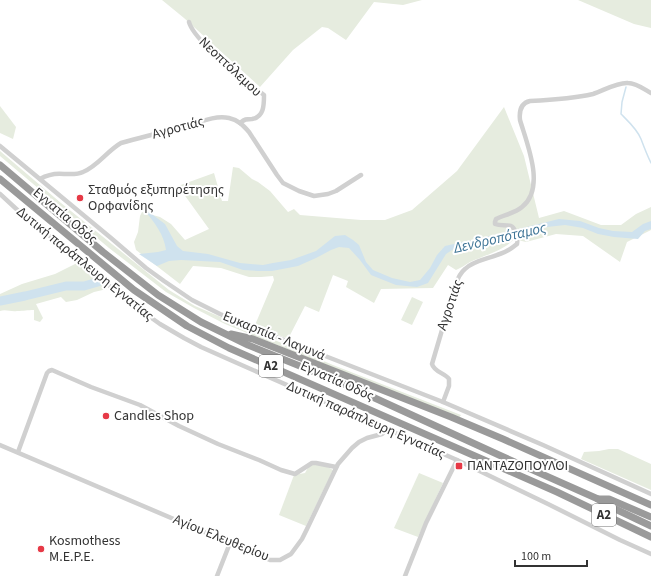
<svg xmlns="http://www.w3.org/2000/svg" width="651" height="576" viewBox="0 0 651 576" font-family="'Source Sans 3',sans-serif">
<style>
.green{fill:#e6ecdf}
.water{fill:#cfe2ee}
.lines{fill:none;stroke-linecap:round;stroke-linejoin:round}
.stream{stroke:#cfe2ee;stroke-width:1.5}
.river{stroke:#cfe2ee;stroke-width:9}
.minor{stroke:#d0d0d0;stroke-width:4.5}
.highway{stroke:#9a9a9a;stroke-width:7}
.poi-dot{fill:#e63946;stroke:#fff;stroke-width:1.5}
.labels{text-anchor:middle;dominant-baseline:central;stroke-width:4;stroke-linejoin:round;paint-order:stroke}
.shield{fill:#fff;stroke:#707070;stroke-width:1}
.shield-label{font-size:13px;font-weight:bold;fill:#333}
.street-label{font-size:14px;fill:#333;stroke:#fff}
.poi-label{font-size:14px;fill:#333;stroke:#fff;text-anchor:start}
.water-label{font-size:15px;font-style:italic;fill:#3f7597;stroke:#fff}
</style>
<rect width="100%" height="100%" fill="#fff"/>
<g class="green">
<polygon points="162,0 422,0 403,5 374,2 346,40 328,28 322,27 293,50 260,87 184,18"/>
<polygon points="578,0 651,0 651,28 634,24"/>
<polygon points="0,106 16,127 13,139 0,133"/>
<path d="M504,107l20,49 15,62 25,-7 37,14h20l15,-11 15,-7v23l-24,12 -7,20 -37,-26 -27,-2 -30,8 -12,-3c-9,11 -31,17 -44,23 -5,3 -9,6 -14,8l-8,-5 -15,23 -52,1 -7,14 -28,-16 2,-6 -15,-6 -14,37 -14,-6 -17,33 -33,-14 19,-45 -1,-4 -12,1h-12l-28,-9 -28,-2 -13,18 -44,-34 -2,-8 4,-10 2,-16 2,-4 18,5 11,7 14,16 24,-11 -31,-43 36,-13 8,28h6l5,-34 6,1 13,11 6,3 12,9 18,21 6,-3 6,6 61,5h24l27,-10 45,-39z"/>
<polygon points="0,151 61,203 169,290 195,306 333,365 461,415 459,418 225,324 194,308 166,292 109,248 0,156"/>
<path d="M77,263l30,26 -13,3 -17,8 -11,2 -5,-5 -25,7 7,14 -3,4 -6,-2v-10c-7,0 -10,1 -17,1 -6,1 -11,-2 -17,0v-17l22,-10 33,-10z"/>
<polygon points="412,297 423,302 412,325 401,320"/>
<polygon points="609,449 618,449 651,464 651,490 581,459 584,452 599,451"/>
<polygon points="310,464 322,464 333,470 306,526 279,515 294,475 305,473"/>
<polygon points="419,473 443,483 418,537 394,528"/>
</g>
<path class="water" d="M145,211l4,1 16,12 12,22 6,5 25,3 32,9 23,2 10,-2 18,-3 25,-9 19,-15 10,-1 8,5 6,5 7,17 7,8 19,8 18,4 10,-2 10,-12 7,-13 8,-9 49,-11 65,-16 21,2 19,7 14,3 19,1 11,-8 8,-3v8l-6,2 -7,8 -24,-2 -16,-3 -15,-6 -18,-3 -18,2 -73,17 -19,4 -9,6 -18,29 -11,4 -21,-2 -25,-10 -11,-15 -11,-12 -10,-1 -8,3 -15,8 -18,8 -26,5h-14l-15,-1 -23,-8 -39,-2 -12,1 -12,5 -18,-12 19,-2 8,-2c-2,-16 -12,-28 -21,-39z"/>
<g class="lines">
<path class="stream" d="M626,87l-4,15 -1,12c7,7 16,15 20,25 3,8 6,16 10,24"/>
<polyline class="river" points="0,301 25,296 66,286 84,286 98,282"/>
<g class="minor">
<path d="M189,22c5,19 58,60 75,73 0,10 0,22 -12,24 -6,0 -7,0 -12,4"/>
<polyline points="0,146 111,238 146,268 164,281 192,300 220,314 256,329 443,402 543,445 651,494"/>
<path d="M40,179c7,-4 15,-6 24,-5 7,0 13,1 19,-2 15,-6 24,-21 38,-29 21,-6 42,-11 63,-16 15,-4 29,-12 45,-9 9,2 14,7 20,14l28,43 6,8 16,8 15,5 14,-2 8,-3 25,-16"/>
<polyline points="0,194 25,217 73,254 84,265 129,302 160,324 184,338 201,347 228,359 371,422 457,460 548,504 620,540 651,554"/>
<path d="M443,402l6,-16v-7c-4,-6 -15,-7 -17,-15l23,-78c2,-6 5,-13 10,-17 8,-8 22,-10 32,-14 7,-2 14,-6 20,-11 1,-5 0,-8 -2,-13 -3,-9 -12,-4 -20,-7v-2l1,-3c8,-4 19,-6 26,-12 24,-19 5,-63 -2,-87 -1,-9 1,-17 10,-19 21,-1 42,-2 63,-7 10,-3 24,-12 35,-11 8,0 16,6 23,10"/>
<polyline points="0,445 244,549 270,560 280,560 291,554 302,539 307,529 338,464 352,448 359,442 367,438 382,434 388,429"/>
<polyline points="18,452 47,373 49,371 52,370 91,387 140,405 179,426 218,444 259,460 281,470 295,474 312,463 316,463 336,467"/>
<polyline points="217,576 230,543"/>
<polyline points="405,576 426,523 457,460"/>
</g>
<g class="highway">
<polyline points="0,165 103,252 158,295 201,322 248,345 342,383 499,455 598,499 607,505 651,526"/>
<polyline points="0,179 134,290 187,326 229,348 557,492 651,537"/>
<polyline points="231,334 253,339 273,347 451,417 503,439 651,505"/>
<polyline points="598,499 609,499 651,517"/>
</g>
</g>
<g class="poi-dot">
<circle cx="80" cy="198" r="4"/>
<circle cx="106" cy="416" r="4"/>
<rect x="455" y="462" width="8" height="8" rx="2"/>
<circle cx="41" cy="549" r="4"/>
</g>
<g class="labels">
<g class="shield">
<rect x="259" y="355" width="24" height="22" rx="3"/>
<rect x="592" y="504" width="24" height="22" rx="3"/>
</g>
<g class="shield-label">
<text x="271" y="366">Α2</text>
<text x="604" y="515">Α2</text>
</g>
<g class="street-label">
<text transform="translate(230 67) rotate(43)">Νεοπτόλεμου</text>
<text transform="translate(178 128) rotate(-15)">Αγροτιάς</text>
<text transform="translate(65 216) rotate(40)">Εγνατία Οδός</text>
<text transform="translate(85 264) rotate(39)">Δυτική παράπλευρη Εγνατίας</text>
<text transform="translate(450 305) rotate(-71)">Αγροτιάς</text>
<text transform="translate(274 336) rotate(22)">Ευκαρπία - Λαγυνά</text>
<text transform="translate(337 381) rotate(24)">Εγνατία Οδός</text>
<text transform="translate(366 420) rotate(24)">Δυτική παράπλευρη Εγνατίας</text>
<text transform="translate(221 538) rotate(22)">Αγίου Ελευθερίου</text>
</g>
<g class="poi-label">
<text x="88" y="190">Σταθμός εξυπηρέτησης<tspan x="88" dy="16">Ορφανίδης</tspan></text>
<text x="114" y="416">Candles Shop</text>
<text x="467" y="466">ΠΑΝΤΑΖΟΠΟΥΛΟΙ</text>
<text x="49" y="541">Kosmothess<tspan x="49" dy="16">M.E.P.E.</tspan></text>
</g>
<g class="water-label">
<text transform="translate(500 238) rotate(-13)">Δενδροπόταμος</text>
</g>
</g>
<path d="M515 560v6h72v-6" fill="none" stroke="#333333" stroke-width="2"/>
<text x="521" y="560" font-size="12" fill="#333333" stroke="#ffffff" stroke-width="3" paint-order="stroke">100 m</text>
</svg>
